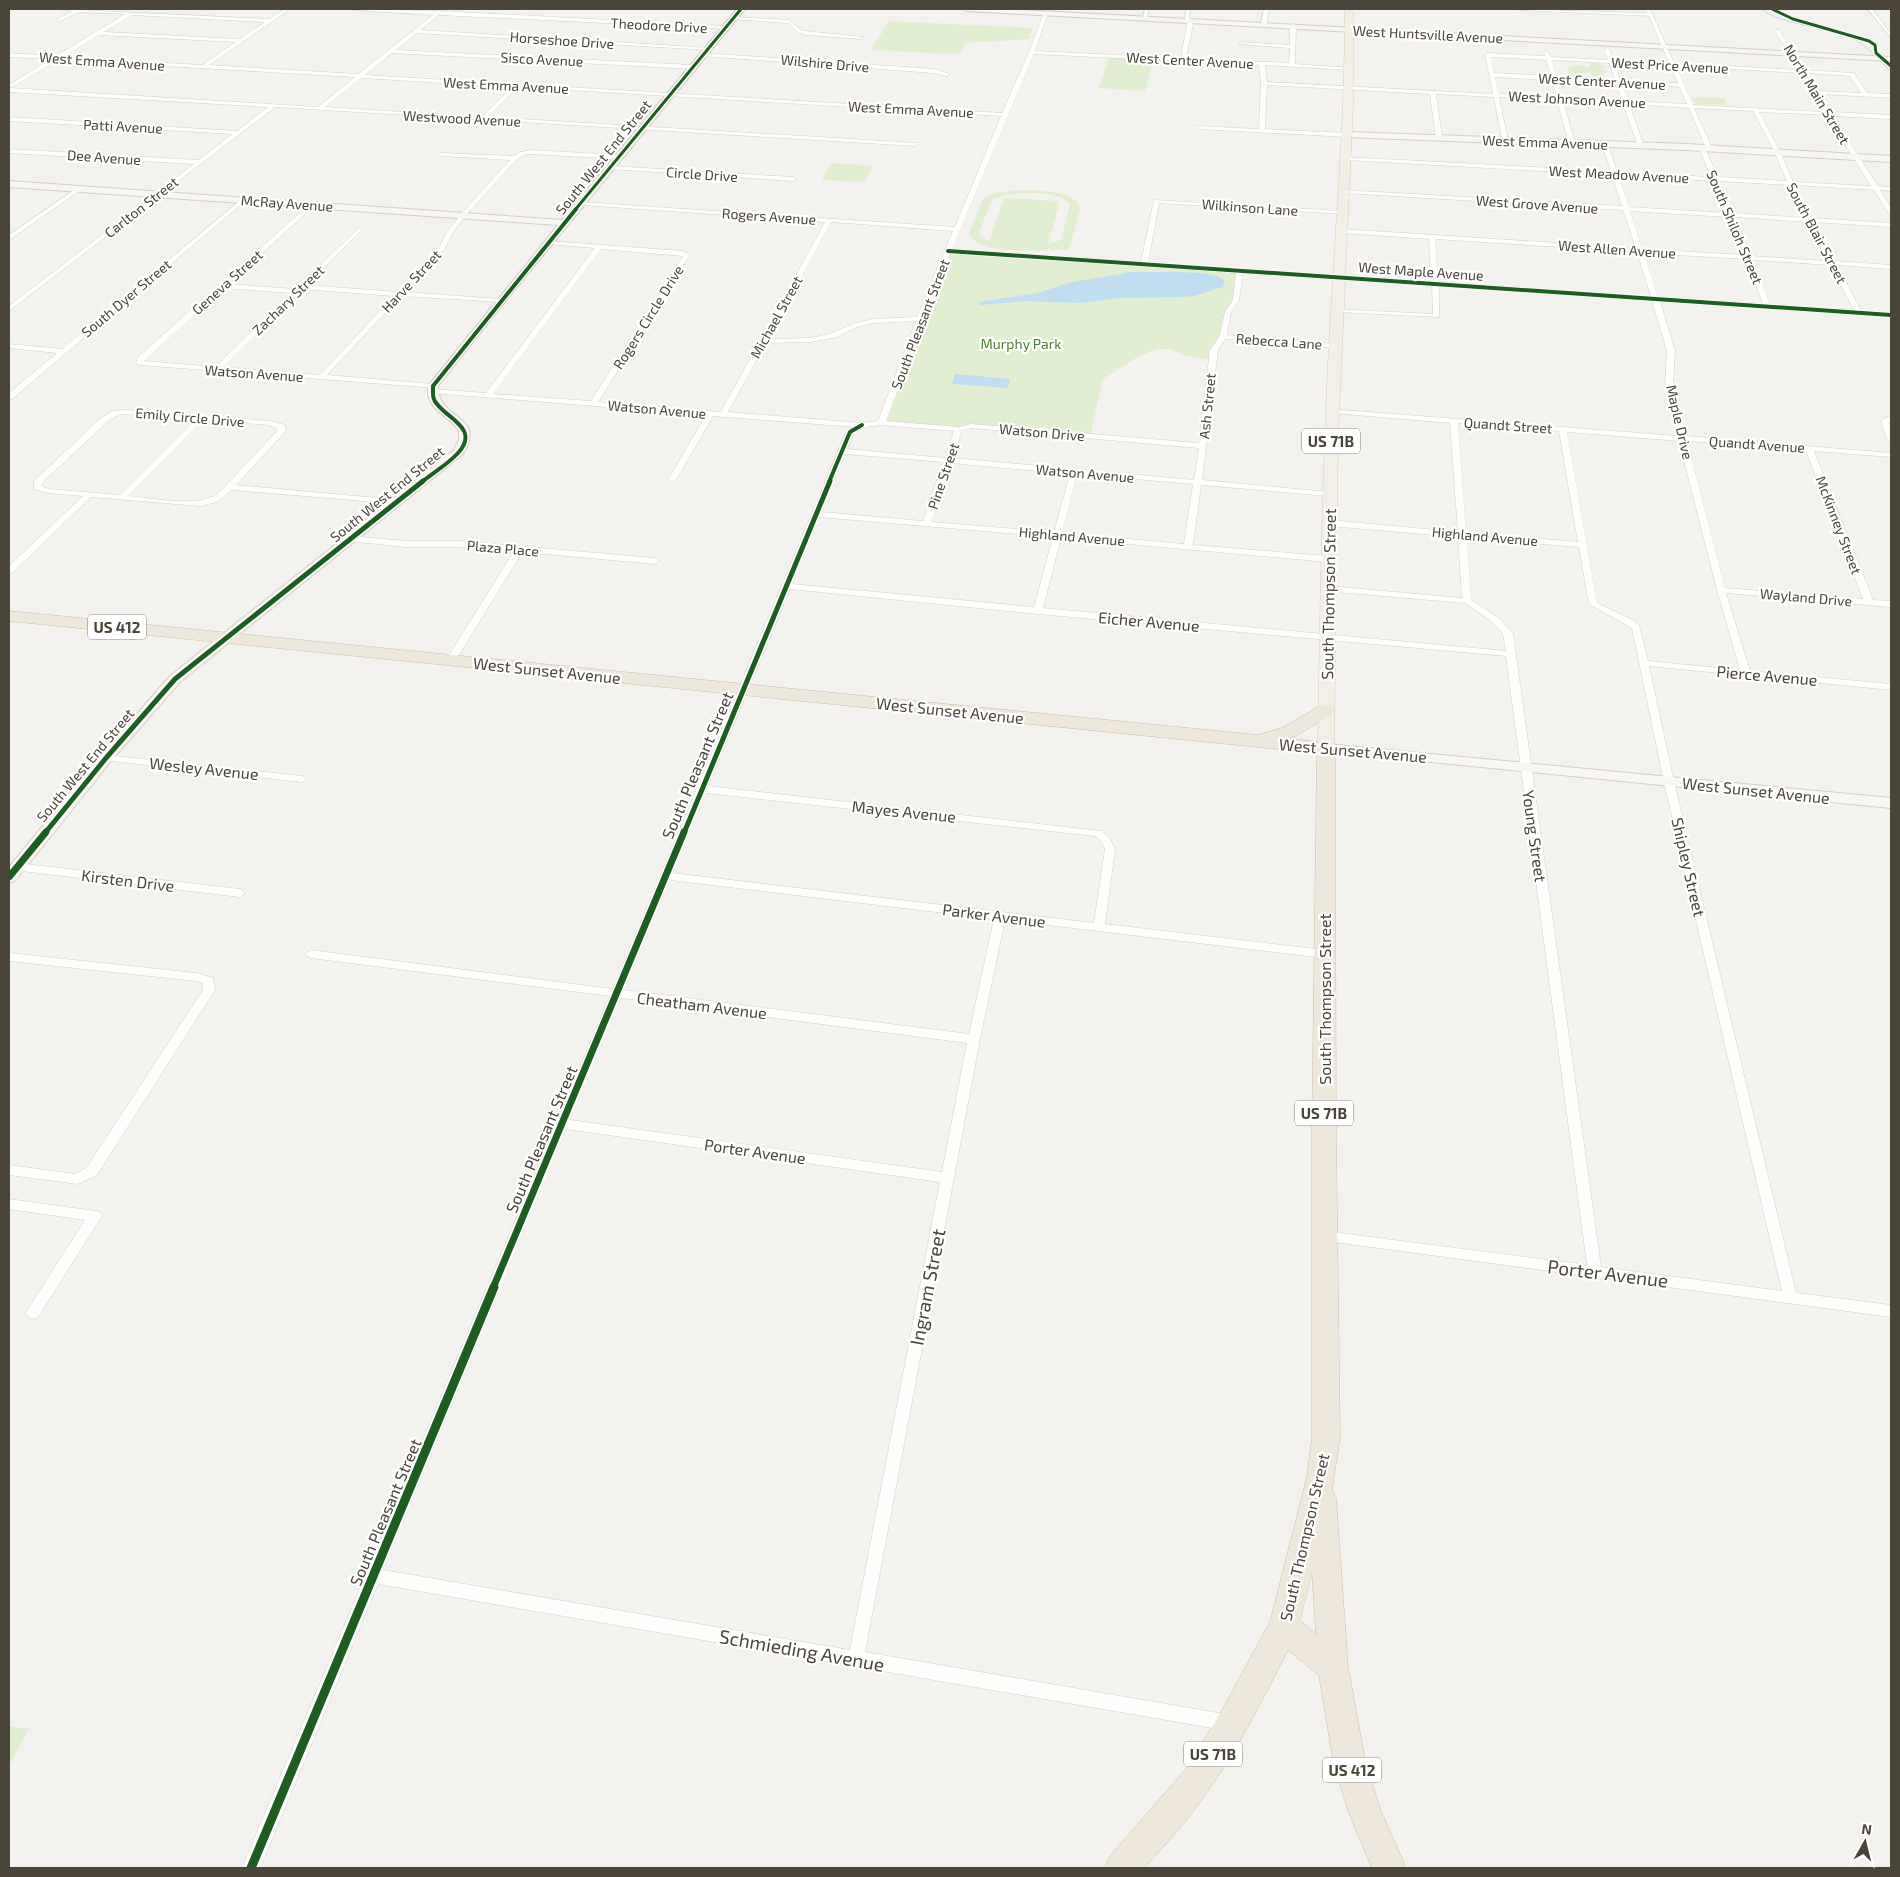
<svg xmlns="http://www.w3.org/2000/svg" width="1900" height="1877" viewBox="0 0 1900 1877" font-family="'Exo 2',sans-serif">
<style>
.green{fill:#e1eecf;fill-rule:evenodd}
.water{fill:#c0ddf1}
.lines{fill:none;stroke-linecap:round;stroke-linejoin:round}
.stream{stroke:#c0ddf1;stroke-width:1}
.street-casing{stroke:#d2d0cb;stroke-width:1}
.secondary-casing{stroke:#d3cfc5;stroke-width:2}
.primary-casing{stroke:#d6cebb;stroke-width:1}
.highway-casing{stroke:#ccbfa9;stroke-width:1}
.street{fill:#fdfdfc;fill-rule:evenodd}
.secondary{fill:#f7f6f1;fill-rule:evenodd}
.primary{fill:#f2efe6;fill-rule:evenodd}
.highway{fill:#ede8db;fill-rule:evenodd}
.cycleway-far4-casing{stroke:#fff;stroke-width:4.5}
.cycleway-far3-casing{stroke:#fff;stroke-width:5.5}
.cycleway-far2-casing{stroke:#fff;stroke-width:8}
.cycleway-far1-casing{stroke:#fff;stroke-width:10}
.cycleway-casing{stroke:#fff;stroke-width:12}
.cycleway-far4{stroke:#1b5e20;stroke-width:3}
.cycleway-far3{stroke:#1b5e20;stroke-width:4}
.cycleway-far2{stroke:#1b5e20;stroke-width:5}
.cycleway-far1{stroke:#1b5e20;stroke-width:7}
.cycleway{stroke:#1b5e20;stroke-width:9}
.labels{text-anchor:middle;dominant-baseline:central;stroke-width:4.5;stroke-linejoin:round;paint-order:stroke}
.far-street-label{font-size:14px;fill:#4b4439;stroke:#fff}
.far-park-label{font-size:14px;fill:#4a7f2a;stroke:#fff}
.shield{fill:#fff;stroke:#817c74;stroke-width:1}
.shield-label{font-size:15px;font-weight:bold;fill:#4b4439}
.street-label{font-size:16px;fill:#4b4439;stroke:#fff}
.near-street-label{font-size:19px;fill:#4b4439;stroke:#fff}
</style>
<rect width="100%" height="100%" fill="#f4f2ee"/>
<g class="green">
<polygon points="889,21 1033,28 1029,39 966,43 961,52 952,54 871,50"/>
<polygon points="1109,57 1153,60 1145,91 1099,88"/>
<polygon points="1590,61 1598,62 1605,68 1601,69 1607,72 1599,76 1593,76 1589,72 1580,74 1579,77 1569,78 1568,73 1570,73 1567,67 1580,65 1588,68 1591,65"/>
<polygon points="1691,97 1724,98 1727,105 1697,104 1693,102"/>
<polygon points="831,163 872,166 865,182 822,180"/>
<path d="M1019,190c15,0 58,0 61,18l-11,42c-20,-1 -93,7 -100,-17l14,-34 12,-6zM1026,193c14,0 34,0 44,11l-9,36 -13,4 12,-43 -56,-3 -15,43 -7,-3 -3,-6 13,-32 11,-5z"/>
<polygon points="948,251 1240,271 1237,296 1228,312 1213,360 1186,356 1171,349 1157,349 1139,356 1103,379 1090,436 971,426 959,429 881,423"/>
<polygon points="9,1726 29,1729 9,1766"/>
</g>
<g class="water">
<path d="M1132,272c19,1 77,-3 91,7l1,3 -1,3 2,1 -31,10 -12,1 -62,1 -40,5 -54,-2 -46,4 -2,-3 60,-9 30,-10z"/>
<polygon points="955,374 1010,379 1008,388 952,384"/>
</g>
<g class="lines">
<g class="stream">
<path d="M1760,9c8,4 16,9 25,11 33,11 62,6 88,34"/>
<polyline points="1881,62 1891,72"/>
</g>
<defs>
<g id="street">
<path d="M57,9l212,10 16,-10h5l-81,56 149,9 75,-59 -79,-5 -2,-1 87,2 286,15 2,3 -288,-14 -19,15 292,18 -3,2 -292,-17 -21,17 297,15 3,2 -3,2 -301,-16 -27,22 637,38 27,-61 15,-39 2,-1 2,1 -13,38 146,7 6,-34 -2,-7 1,-8h4l-1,8 4,7 -7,34 103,5 1,-15 -51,-4 3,-2 48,3v-19l3,-2 3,2 -1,38 56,4 -3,2 -83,-5 2,17 226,12 -8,-39 3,-2 57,3 -1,-3 3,-2 4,6 57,3 -4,-10 3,-2 3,2 3,10 56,3 -20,-47 -130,-6 -2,-1 130,4 -1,-4h4l24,54 125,7 -24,-39 3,-2 27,41 49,3 13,20 24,1v4l-71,-4 11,18 60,3v4l-58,-3 45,70 13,1v4l-11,-1 11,18v7l-2,-1 -15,-24 -79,-5 17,33 79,5v4l-77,-5 21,39 56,4v4l-54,-4 24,46 30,2v4l-231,-16 15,50 -2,34 13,51 205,17v4l-77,-6 59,149 18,1v6l-165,-14 24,78 141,13v6l-242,-24 25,116 122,511 95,12v12l-572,-77 -2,-4 2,-4 5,-1 263,34 -81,-609 -468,-42 -248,-25 -82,197 393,45 8,6 6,12 -10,75 219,26 6,4 -6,4 -319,-38 -25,119 -115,613 365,63 6,2 2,6 -2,6 -6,2 -852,-147 -118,284h-18l368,-872 -299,-38 -6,-4 6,-4 302,39 233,-557 8,-5 -141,-11 -37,64 -4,2 -4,-2 38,-65 -274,-22 -4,-2 4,-2 54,4 109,-145 -48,-4 -1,-1 3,-2 134,10 7,4 -92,147 123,10 104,-190 -243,-17 -3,-2 1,-1 375,25 46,-111 -483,-29 -30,30 429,26 -2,3 -640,-39 -266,204v-5l185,-142 -185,-11v-4l190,11 33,-26 -223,-13v-4l228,14 31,-24 -259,-15v-7l42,-26 -42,-2v-4l47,3 69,-42 -46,-2 -21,10 -2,-2 16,-9zM132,15l133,7 -25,17 -136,-7zM99,35l137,7 -34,23 -139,-8zM1034,54l225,11 2,18 -2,46 -62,-3 2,3 149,8 3,-2 -3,-2 -83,-4 2,-44 163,9 6,44 3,2 3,-2 -6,-44 58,3 8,43 3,2 3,-2 -9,-43 58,4 12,42 3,2 3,-2 -12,-42 60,3 15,42 3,2 3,-2 -15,-42 60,4 17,40 3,2 3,-2 -18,-40 59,3 22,42 12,28 -69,-4 -13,-29 -3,-2 -3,2 12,29 -94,-5 -9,-28 -3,-2 -3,2 9,27 -266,-14 -1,1 3,2 265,15 10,31 -280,-16v2l2,1 279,17 13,38 -294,-19 -3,2 3,2 87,6 2,43 -283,-19 11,-60 186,11 1,-1 -3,-2 -189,-11 -13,62 -189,-13zM1491,57l55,3 5,16 -57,-3zM58,60l297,17 -37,30 -308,-19zM1552,60l57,3 6,17 -59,-3zM1614,63l56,3 8,17 -58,-3zM1676,66l125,7 11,18 -1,1 14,20 -132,-7zM1807,73l43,3 11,17 -43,-2zM1495,77l57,3 5,17 -58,-3zM361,78l151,9 -30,30 -157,-10zM1557,80l59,3 6,18 -60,-3zM1622,83l57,4 8,17 -59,-3zM1759,112l68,3 44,71 -78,-4 -12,-29zM1618,175l95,6 14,32 -98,-6zM1719,181l70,4 17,33 -73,-5zM1630,211l98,6 17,38 -103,-6zM1735,217l73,5 20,39 -77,-5zM831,222l122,9 -36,86 -44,2 -20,5 -21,9 -21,5 -43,1zM1435,239l202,13 14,45 -213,-15zM601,249l82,7 -92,145 -98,-7zM950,253l286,20 -3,27 -8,12 -6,25 -9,13 -11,93 -228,-19 -12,3 -73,-6zM1644,253l102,6 17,45 -105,-7zM1753,260l77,5 24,45 -84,-5zM1243,273l189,13 1,28 -97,-5v2l2,1 101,5v-31l213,15 15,50 -2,34 13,51 -349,-27v4h3l118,10 8,109 -129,-12 -4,3 4,3 129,11 4,61 -134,-12 -3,1v4l140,12 29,20 9,11 3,17 -463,-43 18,-70 267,24 4,-3 -4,-3 -135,-11 8,-60 128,11 4,-2 -4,-2 -127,-12 16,-130 7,-11 111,9 4,-2 -4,-2 -109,-9 4,-23 8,-12zM916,321l-38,100 -16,2 -134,-11 38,-69 45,-1 26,-5 20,-10 16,-4zM1458,423l101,8 19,111 -112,-10zM881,425l73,6 -9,27 -98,-9c9,-21 11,-21 34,-24zM971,428l228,20 -5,32 -241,-22 9,-28zM1567,432l112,9 38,149 23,80 -92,-9 -9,-36 -6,-5 -36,-17zM1687,441l119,10 57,148 -138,-11zM845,454l98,8 -20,59 -102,-9zM951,463l119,11 -16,58 -123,-10zM1077,474l116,10 -9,60 -122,-11zM819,517l234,20 -19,70 -242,-23zM1467,538l112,9 10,57 43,24 32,154 118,509 -181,-24 -88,-633 -13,-15 -29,-19zM706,793l389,43 7,6 3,7 -11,74 -422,-50zM670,880l324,39 -25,115 -345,-44zM621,998l346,45 -25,129 -372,-52zM566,1129l374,53 -90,468 -467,-80z"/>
<polygon points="1145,9 1149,9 1147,18 1145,19 1143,18"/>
<polygon points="1264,9 1268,9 1267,24 1264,26 1261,24"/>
<polygon points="1868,9 1872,9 1891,34 1891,38"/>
<polygon points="734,17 789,20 801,30 806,31 864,37 861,39 806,35 797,32 788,23 732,19"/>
<polygon points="703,53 934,69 950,74 947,76 934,73 701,56"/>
<path d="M532,150l87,5 3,2 -3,2 -87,-5 -8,1 -7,4 -51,56 -13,17 -8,16 -40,44 95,7 2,1v2l-101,-6 -74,79 106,9h3v4l-296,-23 -4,-2 2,-6 172,-153 5,1 -87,79 67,5 64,-61 3,2 -1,1 -55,54 92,7 42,-46 7,-14 15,-19 48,-53 -68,-4 -2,-1v-2l74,3 6,-4zM224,288l67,5 -76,74 -71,-6zM302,289l92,7 -74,79 -97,-8z"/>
<polygon points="611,166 793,177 796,179 793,181 609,169 608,168"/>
<polygon points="77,188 82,189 9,240 9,235"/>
<polygon points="243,198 245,199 245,201 12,399 9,399 9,393 57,353 9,348 9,344 62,349"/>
<path d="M125,410l146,11 14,4v7l-49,53 164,15 4,2 -4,2 -168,-14 -15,12 -17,4 -109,-9 -79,76 -3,1v-8l74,-70 -35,-3 -14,-4v-8l67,-63 12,-7zM125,414l70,6 -75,75 -71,-6 -8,-3 3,-5 63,-59 11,-7zM203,420l67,5 8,5 -58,62c-21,17 -66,6 -92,4z"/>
<polygon points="1891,416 1891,421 1889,423 1891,429 1891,441 1887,439 1881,423 1883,419"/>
<polygon points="351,536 406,541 459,541 655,558 659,561 655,564 522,552 456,660 451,663 446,660 514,551 459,547 406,547 348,541 348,537"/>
<polygon points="106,755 302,776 307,779 302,782 102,760 101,758 102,756"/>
<polygon points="17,863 240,889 245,893 240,897 13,870 12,867"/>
<polygon points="9,953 196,973 213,978 215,990 213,993 97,1175 78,1184 9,1175 9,1165 76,1174 87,1167 203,990 203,983 196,981 9,961"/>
<polygon points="9,1199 95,1211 100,1212 102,1216 38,1317 33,1319 28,1317 26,1313 28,1309 85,1220 9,1209"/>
</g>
<g id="secondary">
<path d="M737,9h8l-241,294 -66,83c-1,34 50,29 25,68l-283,228 -69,79 -96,120 -6,1v-15l92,-112 69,-79 284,-226 5,-10v-9c-12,-19 -33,-19 -31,-45l130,-161 -549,-38v-6l553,39z"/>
<polygon points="963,9 1001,9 1891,57 1891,61 966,11"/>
<polygon points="1348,132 1686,144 1891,156 1891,162 1686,150 1345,137 1344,135"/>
<polygon points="1326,744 1891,798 1891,808 1321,751 1319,748 1321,745"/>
</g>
<path id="primary" d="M1345,9h8v96l-15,332 -4,311 -2,4h-12l-2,-4c2,-135 4,-269 11,-404 6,-112 16,-223 16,-335z"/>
<path id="highway" d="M9,611l1249,124 24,-7 38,-22 6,-1 6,1 3,4 -3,4 -36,22 -9,2 46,6 2,4 1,382 4,308 -8,51 4,9 12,169 17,93 15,49 26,59h-34l-24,-57 -15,-51 -14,-85 -31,-25c-25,48 -49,98 -81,142 -18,27 -41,52 -63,76h-39l5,-12 75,-86 36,-58 49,-90 37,-145 5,-39v-308l5,-377 -1308,-132zM1312,1573l4,61 -16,-13z"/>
</defs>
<use href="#street" class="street-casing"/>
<use href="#secondary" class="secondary-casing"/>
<use href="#primary" class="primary-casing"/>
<use href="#highway" class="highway-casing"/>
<use href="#street" class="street"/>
<use href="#secondary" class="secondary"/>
<use href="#primary" class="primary"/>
<use href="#highway" class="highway"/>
<defs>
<g id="cycleway-far4">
<polyline points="1772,9 1793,19 1869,41 1875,45 1876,53 1891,66"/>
<polyline points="575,210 741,9"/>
</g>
<g id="cycleway-far3">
<polyline points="948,251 1891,315"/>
<path d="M422,482c11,-9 26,-18 36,-29 22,-24 -10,-34 -21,-49 -5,-5 -4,-11 -4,-18l143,-177"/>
<polyline points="829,482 850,432 862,425"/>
</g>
<g id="cycleway-far2">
<polyline points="45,833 106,758 175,679 423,481"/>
<polyline points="684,833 830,481"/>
</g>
<g id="cycleway-far1">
<polyline points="9,877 46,832"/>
<polyline points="493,1288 684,832"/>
</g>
<polyline id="cycleway" points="251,1868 494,1287"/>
</defs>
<use href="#cycleway-far4" class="cycleway-far4-casing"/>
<use href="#cycleway-far3" class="cycleway-far3-casing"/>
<use href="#cycleway-far2" class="cycleway-far2-casing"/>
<use href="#cycleway-far1" class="cycleway-far1-casing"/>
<use href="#cycleway" class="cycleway-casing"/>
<use href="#cycleway-far4" class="cycleway-far4"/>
<use href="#cycleway-far3" class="cycleway-far3"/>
<use href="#cycleway-far2" class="cycleway-far2"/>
<use href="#cycleway-far1" class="cycleway-far1"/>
<use href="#cycleway" class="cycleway"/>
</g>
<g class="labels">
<g class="far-street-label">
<text transform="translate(659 25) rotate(3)">Theodore Drive</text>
<text transform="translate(1428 34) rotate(3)">West Huntsville Avenue</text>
<text transform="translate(562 40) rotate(4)">Horseshoe Drive</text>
<text transform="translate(542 59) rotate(3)">Sisco Avenue</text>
<text transform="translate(1190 60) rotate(3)">West Center Avenue</text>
<text transform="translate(102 61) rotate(4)">West Emma Avenue</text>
<text transform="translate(825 63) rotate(5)">Wilshire Drive</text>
<text transform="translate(1670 65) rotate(3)">West Price Avenue</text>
<text transform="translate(1602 81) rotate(3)">West Center Avenue</text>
<text transform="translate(506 85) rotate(3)">West Emma Avenue</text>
<text transform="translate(1817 94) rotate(59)">North Main Street</text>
<text transform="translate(1577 99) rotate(3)">West Johnson Avenue</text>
<text transform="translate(911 109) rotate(3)">West Emma Avenue</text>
<text transform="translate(462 118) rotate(3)">Westwood Avenue</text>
<text transform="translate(123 126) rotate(3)">Patti Avenue</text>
<text transform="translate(1545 142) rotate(2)">West Emma Avenue</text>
<text transform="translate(104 157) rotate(4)">Dee Avenue</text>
<text transform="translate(603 157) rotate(-51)">South West End Street</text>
<text transform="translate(702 174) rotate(4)">Circle Drive</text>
<text transform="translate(1619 174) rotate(3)">West Meadow Avenue</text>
<text transform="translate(287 203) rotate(4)">McRay Avenue</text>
<text transform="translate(1537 204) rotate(4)">West Grove Avenue</text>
<text transform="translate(141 207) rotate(-38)">Carlton Street</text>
<text transform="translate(1250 207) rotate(4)">Wilkinson Lane</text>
<text transform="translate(769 216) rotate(4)">Rogers Avenue</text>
<text transform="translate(1735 227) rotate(67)">South Shiloh Street</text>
<text transform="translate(1817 233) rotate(62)">South Blair Street</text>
<text transform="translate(1617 249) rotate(4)">West Allen Avenue</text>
<text transform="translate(1421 271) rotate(4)">West Maple Avenue</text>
<text transform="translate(411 281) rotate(-47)">Harve Street</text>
<text transform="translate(227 282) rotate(-42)">Geneva Street</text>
<text transform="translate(126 298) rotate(-40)">South Dyer Street</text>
<text transform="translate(288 300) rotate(-44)">Zachary Street</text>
<text transform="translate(648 317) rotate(-58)">Rogers Circle Drive</text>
<text transform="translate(776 317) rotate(-61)">Michael Street</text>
<text transform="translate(920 324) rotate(-69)">South Pleasant Street</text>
<text transform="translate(1279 341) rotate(4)">Rebecca Lane</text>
<text transform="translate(254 373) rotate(4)">Watson Avenue</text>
<text transform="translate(1207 406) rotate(-84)">Ash Street</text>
<text transform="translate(657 409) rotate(5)">Watson Avenue</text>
<text transform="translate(190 417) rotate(5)">Emily Circle Drive</text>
<text transform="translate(1680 422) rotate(77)">Maple Drive</text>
<text transform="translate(1508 425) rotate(4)">Quandt Street</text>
<text transform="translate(1042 432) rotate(5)">Watson Drive</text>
<text transform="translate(1757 444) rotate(4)">Quandt Avenue</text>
<text transform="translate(1085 473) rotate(5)">Watson Avenue</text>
<text transform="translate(943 476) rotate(-71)">Pine Street</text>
<text transform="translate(387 494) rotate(-39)">South West End Street</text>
<text transform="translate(1839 525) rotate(69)">McKinney Street</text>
<text transform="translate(1072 536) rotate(5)">Highland Avenue</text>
<text transform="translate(1485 536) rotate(5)">Highland Avenue</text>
<text transform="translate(503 548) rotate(5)">Plaza Place</text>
<text transform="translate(1806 597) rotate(5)">Wayland Drive</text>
<text transform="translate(85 765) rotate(-50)">South West End Street</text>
</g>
<g class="far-park-label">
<text x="1021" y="343">Murphy Park</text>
</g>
<g class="shield">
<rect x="1302" y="428.5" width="58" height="25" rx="4"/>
<rect x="88" y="614.5" width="58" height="25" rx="4"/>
<rect x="1295" y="1100.5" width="58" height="25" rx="4"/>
<rect x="1184" y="1741.5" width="58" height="25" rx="4"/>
<rect x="1323" y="1757.5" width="58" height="25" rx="4"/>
</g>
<g class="shield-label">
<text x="1331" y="441">US 71B</text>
<text x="117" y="627">US 412</text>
<text x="1324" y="1113">US 71B</text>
<text x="1213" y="1754">US 71B</text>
<text x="1352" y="1770">US 412</text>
</g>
<g class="street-label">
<text transform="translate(1328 594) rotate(-89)">South Thompson Street</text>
<text transform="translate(1149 621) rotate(5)">Eicher Avenue</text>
<text transform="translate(547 670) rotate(6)">West Sunset Avenue</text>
<text transform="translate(1767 675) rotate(5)">Pierce Avenue</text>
<text transform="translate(950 710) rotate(6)">West Sunset Avenue</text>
<text transform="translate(1353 750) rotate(5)">West Sunset Avenue</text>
<text transform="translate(697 765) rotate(-67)">South Pleasant Street</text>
<text transform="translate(204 768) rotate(6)">Wesley Avenue</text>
<text transform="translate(1756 790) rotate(6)">West Sunset Avenue</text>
<text transform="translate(904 811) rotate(6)">Mayes Avenue</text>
<text transform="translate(1535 836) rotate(82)">Young Street</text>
<text transform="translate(1689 867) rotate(77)">Shipley Street</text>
<text transform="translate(128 880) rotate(7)">Kirsten Drive</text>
<text transform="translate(994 915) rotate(7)">Parker Avenue</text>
<text transform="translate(1324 999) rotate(-90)">South Thompson Street</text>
<text transform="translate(702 1005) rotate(7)">Cheatham Avenue</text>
<text transform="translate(541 1139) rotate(-67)">South Pleasant Street</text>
<text transform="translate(755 1151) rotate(8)">Porter Avenue</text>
<text transform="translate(385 1512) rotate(-67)">South Pleasant Street</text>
<text transform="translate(1304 1537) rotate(-77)">South Thompson Street</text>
</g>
<g class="near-street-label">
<text transform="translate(1608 1273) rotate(7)">Porter Avenue</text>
<text transform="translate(927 1287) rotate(-79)">Ingram Street</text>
<text transform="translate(802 1650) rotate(10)">Schmieding Avenue</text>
</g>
</g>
<rect width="1900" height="1877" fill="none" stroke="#4b4439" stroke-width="20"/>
<g transform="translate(1865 1842) rotate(8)" stroke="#ffffff" stroke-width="4" paint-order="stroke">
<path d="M0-4L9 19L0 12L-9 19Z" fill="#4b4439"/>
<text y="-8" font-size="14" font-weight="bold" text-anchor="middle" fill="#4b4439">N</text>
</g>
</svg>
